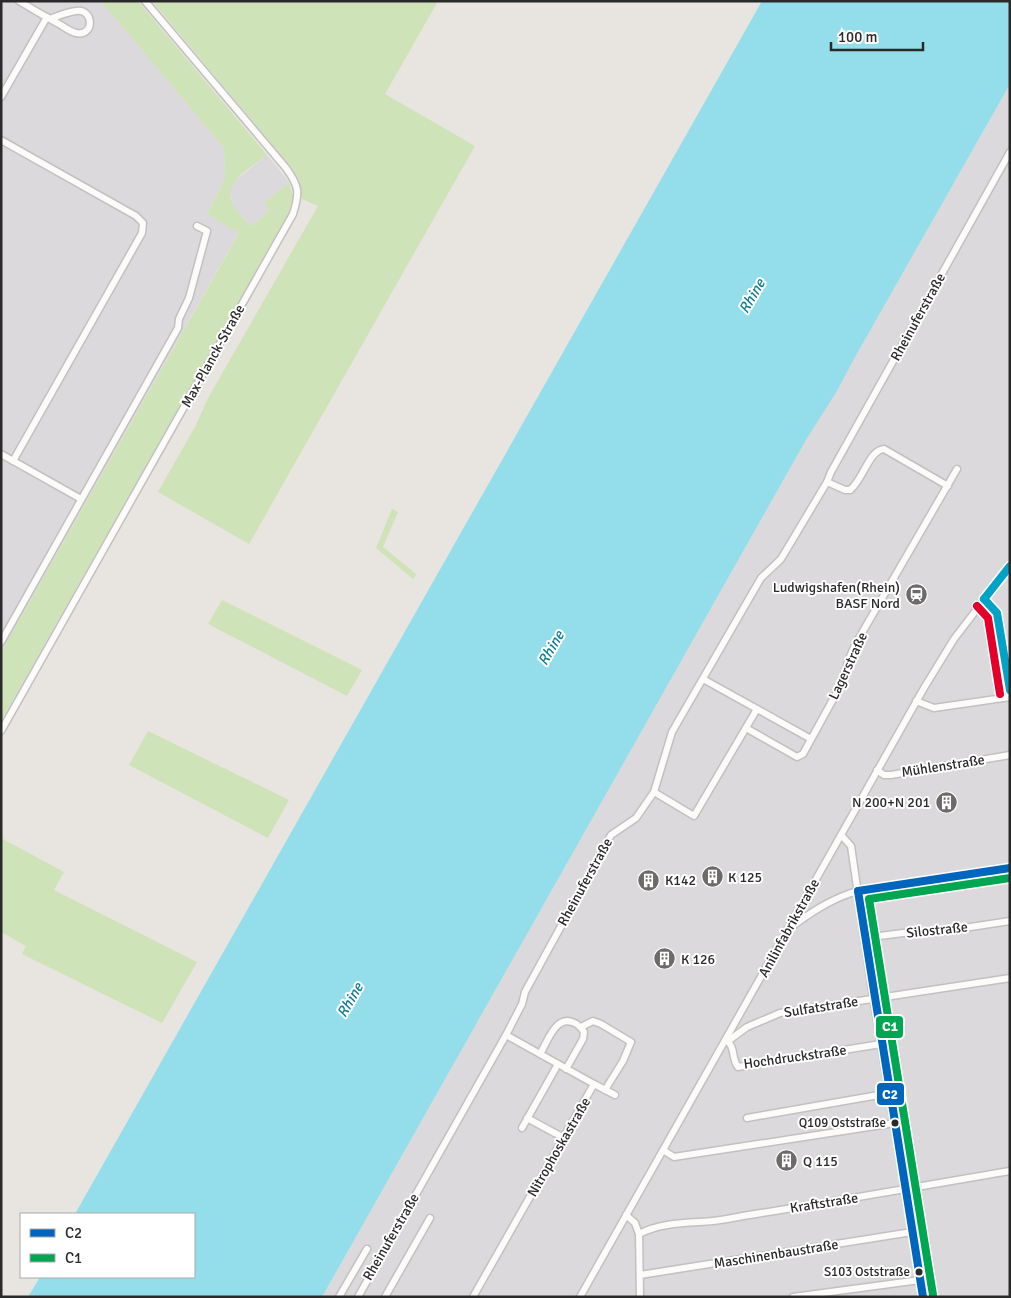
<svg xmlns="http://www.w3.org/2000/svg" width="1011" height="1298" viewBox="0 0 1011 1298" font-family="Signika,sans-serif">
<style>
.industrial{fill:#dbd9db}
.green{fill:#cfe3b8}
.water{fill:#93deea}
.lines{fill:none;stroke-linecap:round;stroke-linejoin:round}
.minor-casing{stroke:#c2c1c1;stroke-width:9}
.minor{stroke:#fcfbfa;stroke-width:6}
.bus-1-casing{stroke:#fff;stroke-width:11}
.bus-2-casing{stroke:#fff;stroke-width:11}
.bus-3-casing{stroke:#fff;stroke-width:11}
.bus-4-casing{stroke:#fff;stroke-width:11}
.bus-1{stroke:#0065bd;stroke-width:8}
.bus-2{stroke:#00a651;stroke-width:8}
.bus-3{stroke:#02a3c6;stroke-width:8}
.bus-4{stroke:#e4002b;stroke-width:8}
.bus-dot{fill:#2a2a2a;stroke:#fff;stroke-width:2}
.labels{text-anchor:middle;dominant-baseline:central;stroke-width:4;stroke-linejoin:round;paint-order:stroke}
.bus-label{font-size:13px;fill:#2a2a2a;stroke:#fff;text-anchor:end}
.street-label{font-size:14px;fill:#2a2a2a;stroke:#fff}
.poi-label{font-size:14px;fill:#2a2a2a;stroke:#fff;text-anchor:start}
.water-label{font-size:15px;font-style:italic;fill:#0e7b9a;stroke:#fff}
.line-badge{stroke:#fff;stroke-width:2}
.badge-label{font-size:14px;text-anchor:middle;font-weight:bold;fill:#fff}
</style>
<rect width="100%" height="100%" fill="#e8e4e0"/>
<g class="industrial">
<polygon points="1,1 101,1 224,148 225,178 207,214 239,232 1,652"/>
<polygon points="1010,84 1010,1297 322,1297 806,440 837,391 854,359"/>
<polygon points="267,155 289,182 265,202 269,211 251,226 234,207 229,191 232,183"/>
</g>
<g class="green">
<path d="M101,1h37l129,154c-15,12 -46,27 -34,49 4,8 12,15 18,22l18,-15 -4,-9 24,-20 4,15 -5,18 -287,506v-69l238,-419 -32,-19 18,-36 -1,-30z"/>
<polygon points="152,1 438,1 385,94 475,146 249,544 158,492 196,425 208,398 318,206 302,199 297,177 291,167"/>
<polygon points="392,509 398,512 383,547 416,574 413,579 376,548"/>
<polygon points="222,600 362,670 347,696 208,624"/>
<polygon points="148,731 289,800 268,838 129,765"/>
<polygon points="1,838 64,872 54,890 197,962 162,1023 22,954 26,946 1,932"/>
</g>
<polygon class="water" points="762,1 1010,1 1010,84 854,359 837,391 806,440 322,1297 28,1297 40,1277 194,1277 194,1214 75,1214"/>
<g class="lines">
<defs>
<g id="minor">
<path d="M19,1c13,8 27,16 40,23 5,3 12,8 17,9 19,4 18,-25 0,-22 -9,1 -18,5 -26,8"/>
<polyline points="1,97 47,17"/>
<polyline points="1,140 136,216 143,223 142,233 13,461"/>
<polyline points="1,454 81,499"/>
<path d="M827,482l18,8h5c13,-10 19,-40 34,-41l64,37"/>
<polyline points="984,599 997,613 1010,692"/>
<polyline points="1,642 178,328 179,319 189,298 207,231 197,226"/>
<polyline points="703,679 811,739"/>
<polyline points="916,701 934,708 1010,697"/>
<polyline points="746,728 797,757 803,754 842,683 849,659 855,645 957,469"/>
<path d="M1,731l292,-517c7,-22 6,-28 -7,-46l-141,-167"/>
<polyline points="877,770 884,775 891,775 1010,755"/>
<polyline points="654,792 694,816 757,709"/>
<polyline points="841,835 851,846 872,990 923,1297"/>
<path d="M790,928c20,-15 38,-27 61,-35l159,-25"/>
<polyline points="864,938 903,933 944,931 1010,921"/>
<polyline points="581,1027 593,1021 601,1024 631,1042 623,1061 605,1090"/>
<path d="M726,1040c10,7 5,18 12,27l143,-23"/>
<polyline points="728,1041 747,1027 780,1013 1010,978"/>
<path d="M540,1054c7,-11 15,-38 32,-32 6,2 9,5 12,10l-1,7 -17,30"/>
<polyline points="594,1084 615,1095"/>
<polyline points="527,1118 564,1138"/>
<polyline points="747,1118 890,1093"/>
<polyline points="522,1128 558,1064"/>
<polyline points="663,1150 674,1157 895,1123"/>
<polyline points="626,1215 635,1223 639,1234 640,1297"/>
<path d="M639,1234c23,-12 49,-11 74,-13 10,-1 20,-3 30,-5 89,-14 178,-30 267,-45"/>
<polyline points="640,1275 912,1232"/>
<polyline points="339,1297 367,1249"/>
<polyline points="358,1297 506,1035 522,1004 525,992 611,835 636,818 654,792 672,732 761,578 781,559 827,482 831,472 1010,152"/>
<polyline points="385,1297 430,1218"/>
<polyline points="473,1297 594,1084 506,1035"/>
<polyline points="580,1297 924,688 954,639 1010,566"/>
<polyline points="793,1297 920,1280"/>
</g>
</defs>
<use href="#minor" class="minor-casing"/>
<use href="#minor" class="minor"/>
<defs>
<g id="bus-1">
<polyline points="858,891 923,1297"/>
<polyline points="858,891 1010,868"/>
</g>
<polyline id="bus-2" points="933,1295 869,899 1010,878"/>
<g id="bus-3">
<polyline points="984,599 997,613 1010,690"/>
<polyline points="984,599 1010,566"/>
</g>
<polyline id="bus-4" points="977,606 988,618 1000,694"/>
</defs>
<use href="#bus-1" class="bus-1-casing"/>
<use href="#bus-2" class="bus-2-casing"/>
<use href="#bus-3" class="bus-3-casing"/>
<use href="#bus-4" class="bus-4-casing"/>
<use href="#bus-1" class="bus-1"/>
<use href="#bus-2" class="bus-2"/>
<use href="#bus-3" class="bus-3"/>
<use href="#bus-4" class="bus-4"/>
</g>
<defs>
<symbol id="station-disc" viewBox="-11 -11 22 22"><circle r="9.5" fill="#6c6b6a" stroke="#fff"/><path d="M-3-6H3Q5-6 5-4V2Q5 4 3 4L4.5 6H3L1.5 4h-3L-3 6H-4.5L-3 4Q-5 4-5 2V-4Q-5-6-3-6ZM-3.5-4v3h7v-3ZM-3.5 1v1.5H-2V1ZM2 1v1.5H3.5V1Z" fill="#fff"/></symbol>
<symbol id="building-disc" viewBox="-11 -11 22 22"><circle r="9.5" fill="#6c6b6a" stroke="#fff"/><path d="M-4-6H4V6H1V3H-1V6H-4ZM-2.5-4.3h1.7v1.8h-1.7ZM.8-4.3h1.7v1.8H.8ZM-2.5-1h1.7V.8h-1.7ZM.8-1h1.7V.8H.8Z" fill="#fff"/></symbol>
</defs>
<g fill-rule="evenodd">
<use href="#station-disc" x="904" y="582" width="25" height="25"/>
<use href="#building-disc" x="934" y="790" width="25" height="25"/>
<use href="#building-disc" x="700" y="864" width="25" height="25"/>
<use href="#building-disc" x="636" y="868" width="25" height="25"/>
<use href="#building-disc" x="652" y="946" width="25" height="25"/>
<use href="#building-disc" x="774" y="1148" width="25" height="25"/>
</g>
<g class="bus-dot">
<circle cx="895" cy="1123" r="4.5"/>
<circle cx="919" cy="1272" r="4.5"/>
</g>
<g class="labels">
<g class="bus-label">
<text x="886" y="1123">Q109 Oststraße</text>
<text x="910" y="1272">S103 Oststraße</text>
</g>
<g class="street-label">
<text transform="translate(918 317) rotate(-61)">Rheinuferstraße</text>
<text transform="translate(213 356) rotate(-61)">Max-Planck-Straße</text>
<text transform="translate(848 666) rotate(-65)">Lagerstraße</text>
<text transform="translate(943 766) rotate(-9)">Mühlenstraße</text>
<text transform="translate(585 882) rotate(-61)">Rheinuferstraße</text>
<text transform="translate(789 928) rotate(-61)">Anilinfabrikstraße</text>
<text transform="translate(937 930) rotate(-6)">Silostraße</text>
<text transform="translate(821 1007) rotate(-9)">Sulfatstraße</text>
<text transform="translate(795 1057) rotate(-8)">Hochdruckstraße</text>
<text transform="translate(559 1147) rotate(-60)">Nitrophoskastraße</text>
<text transform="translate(824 1203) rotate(-9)">Kraftstraße</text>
<text transform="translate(391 1237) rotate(-60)">Rheinuferstraße</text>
<text transform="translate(776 1254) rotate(-9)">Maschinenbaustraße</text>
</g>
<g class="poi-label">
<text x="900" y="587" text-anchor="end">Ludwigshafen(Rhein)<tspan x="900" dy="16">BASF Nord</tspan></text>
<text x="930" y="802" text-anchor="end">N 200+N 201</text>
<text x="728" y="877">K 125</text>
<text x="665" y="880">K142</text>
<text x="681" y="959">K 126</text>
<text x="803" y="1161">Q 115</text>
</g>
<g class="water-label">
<text transform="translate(752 296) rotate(-60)">Rhine</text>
<text transform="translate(551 648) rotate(-60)">Rhine</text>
<text transform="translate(350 1000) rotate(-60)">Rhine</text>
</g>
</g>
<g class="line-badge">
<rect x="875" y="1015" width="29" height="24" rx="5" fill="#00a651"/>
<rect x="876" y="1082" width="29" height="24" rx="5" fill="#0065bd"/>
</g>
<g class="badge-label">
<text x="890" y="1031">C1</text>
<text x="890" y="1099">C2</text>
</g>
<rect width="1011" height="1298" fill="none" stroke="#2a2a2a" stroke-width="5"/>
<rect x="20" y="1213" width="175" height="65" fill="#ffffff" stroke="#aaaaaa"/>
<rect x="30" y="1229" width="25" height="8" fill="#0065bd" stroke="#aaaaaa"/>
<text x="65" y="1238" font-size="15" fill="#2a2a2a">C2</text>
<rect x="30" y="1254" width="25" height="8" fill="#00a651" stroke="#aaaaaa"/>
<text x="65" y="1263" font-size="15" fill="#2a2a2a">C1</text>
<path d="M831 42v8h92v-8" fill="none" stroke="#2a2a2a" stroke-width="2.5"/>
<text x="838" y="42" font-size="15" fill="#2a2a2a" stroke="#ffffff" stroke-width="4" paint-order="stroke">100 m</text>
</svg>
